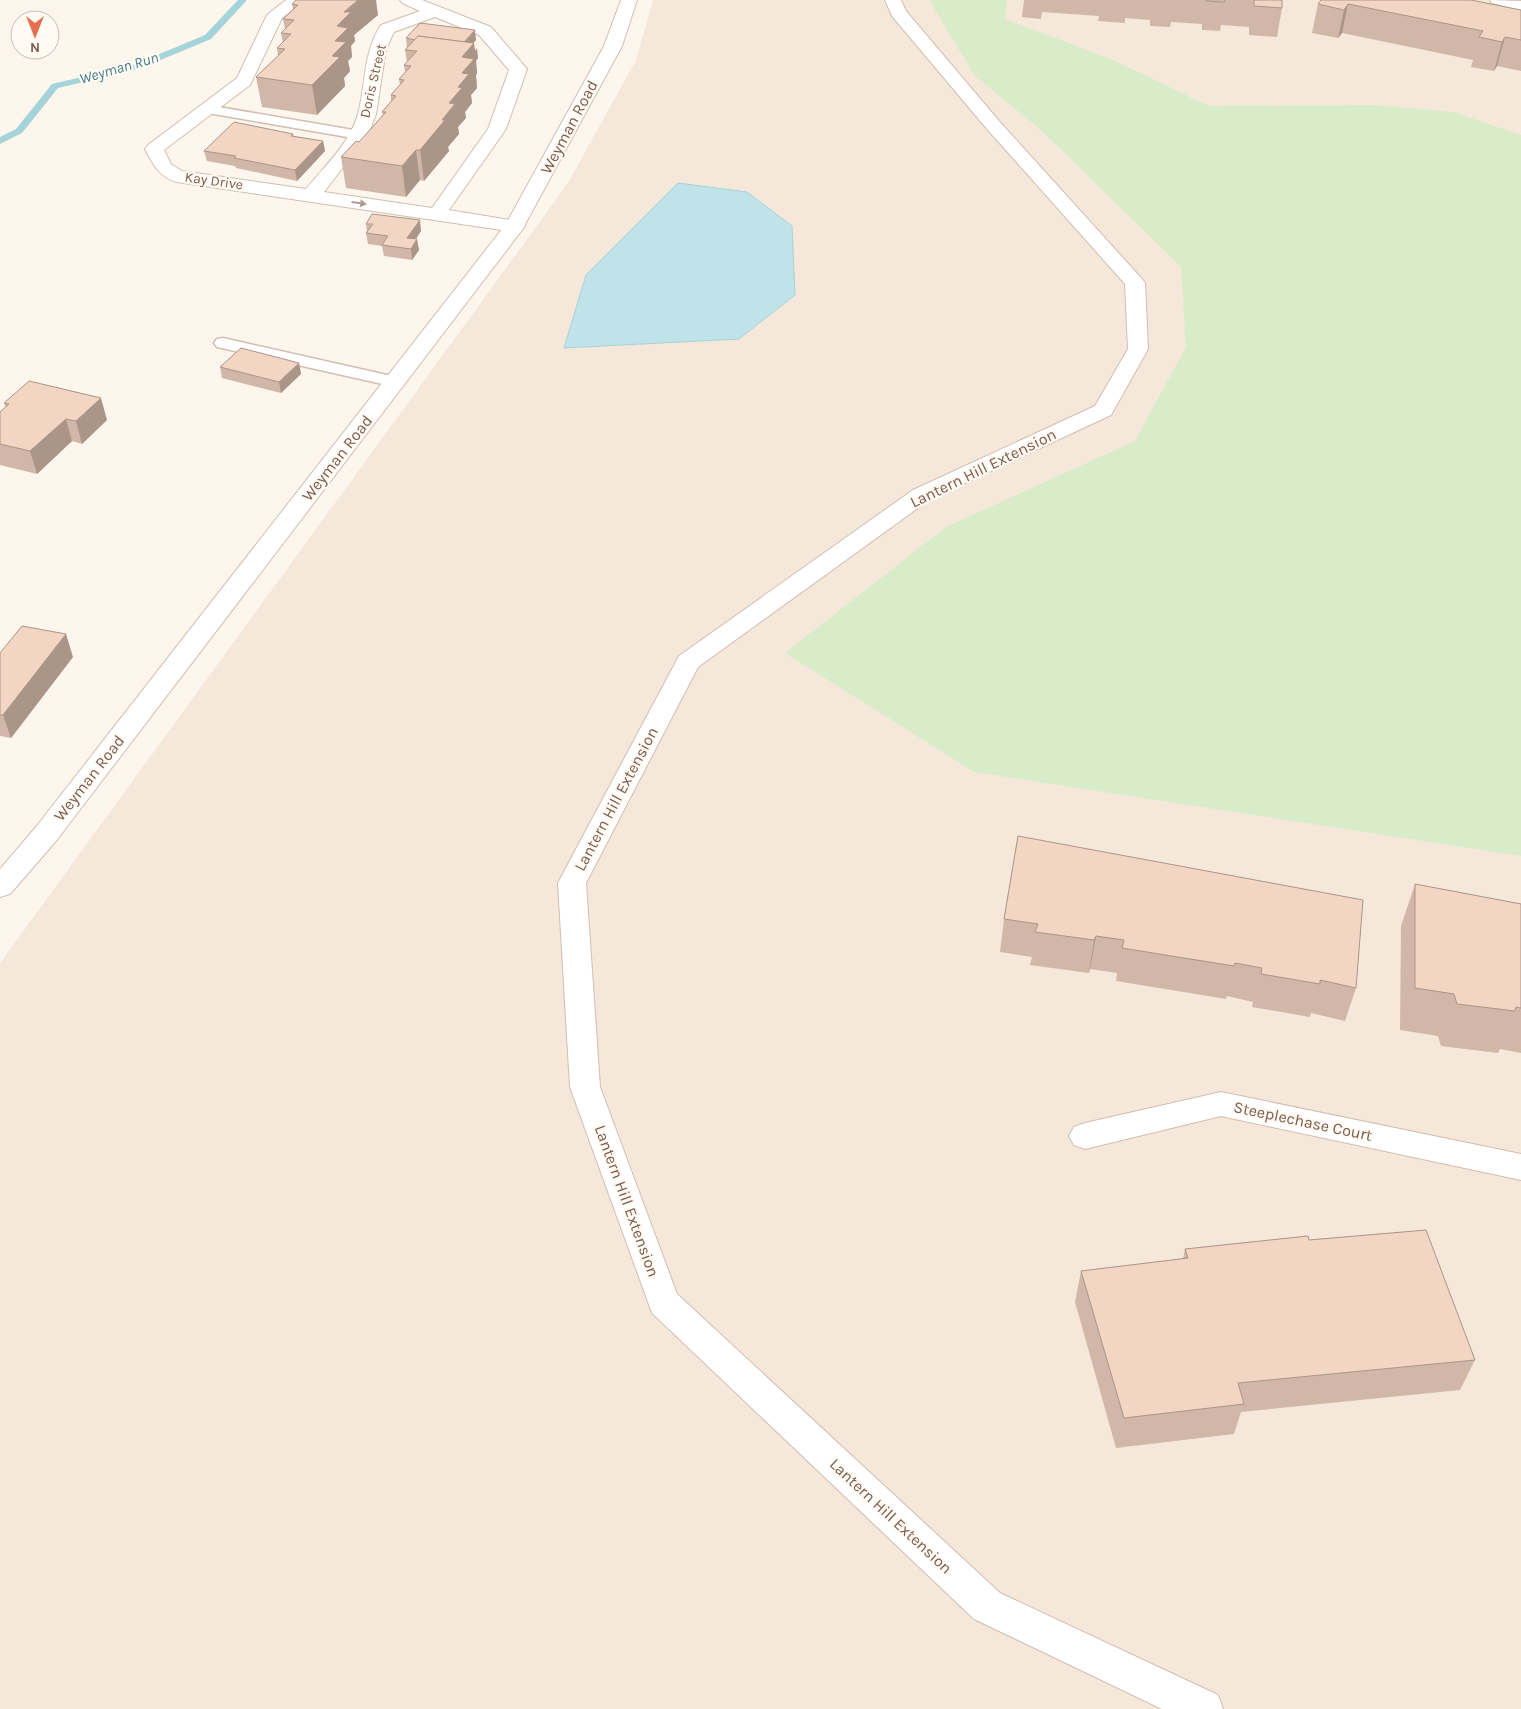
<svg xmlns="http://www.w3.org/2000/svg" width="1521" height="1709" viewBox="0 0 1521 1709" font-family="Karla,sans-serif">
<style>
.residential{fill:#f5e8da}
.green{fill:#d8ecc9}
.water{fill:#bfe3e8;stroke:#a5d3da}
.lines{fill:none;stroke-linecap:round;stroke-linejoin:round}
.stream{fill:#a5d3da;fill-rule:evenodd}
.service-casing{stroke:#d1beb0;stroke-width:3}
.minor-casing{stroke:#d1beb0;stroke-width:2}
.tertiary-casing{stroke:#d1beb0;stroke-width:2}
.service{fill:#fff;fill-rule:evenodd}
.minor{fill:#fff;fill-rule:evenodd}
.tertiary{fill:#fff;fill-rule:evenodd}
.wall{fill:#d1b7a8}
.shaded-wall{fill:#aa9588}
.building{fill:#f3d5c3;stroke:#aa9588}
.oneway{fill:#af9d94}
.labels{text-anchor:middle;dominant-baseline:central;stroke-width:4.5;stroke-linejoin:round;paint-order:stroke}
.far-street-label{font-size:14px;fill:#7a5c4d;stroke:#fffaf3}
.far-water-label{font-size:15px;font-style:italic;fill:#437c86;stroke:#fffaf3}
.street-label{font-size:16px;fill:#7a5c4d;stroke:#fffaf3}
</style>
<rect width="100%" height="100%" fill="#fdf6ec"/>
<polygon class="residential" points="653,0 1521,0 1521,1709 0,1709 0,963 568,183 636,60"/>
<polygon class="green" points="929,0 1007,0 1005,19 1111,59 1209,106 1374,105 1453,112 1521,135 1521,856 974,772 785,653 946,527 1135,441 1186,347 1181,267 1043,132 975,76"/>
<polygon class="water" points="678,183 747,192 792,226 795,295 739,339 564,348 586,275"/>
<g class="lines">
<polygon class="stream" points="238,0 247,0 211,39 139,69 58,88 22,133 0,144 0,137 16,129 52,84 133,65 205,35"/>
<defs>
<g id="service">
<polygon points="207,105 359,131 364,132 366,135 364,138 359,139 202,112 200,109 202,106"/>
<polygon points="223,338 396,377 402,378 405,382 402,386 396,387 217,347 214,343 217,339"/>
</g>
<g id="minor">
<path d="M286,0h19l-23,18 -32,67 -86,65 7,14 11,7 124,18c18,-22 44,-46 52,-75 8,-30 5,-62 23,-89l39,-14 -18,-8 -2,-3h22l69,27 36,42 -21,60 -57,81 73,12 3,4 -3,4 -7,2 -338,-50c-18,-5 -24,-18 -32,-33l3,-4 89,-67 30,-63zM435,17l44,18 30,35 -21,59 -56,79 -108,-16 44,-57 8,-21 10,-65 8,-17z"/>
<polygon points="885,0 901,0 906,11 999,121 1142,279 1145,283 1148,349 1111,415 929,500 698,667 586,883 600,1087 677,1294 1000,1593 1218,1695 1223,1709 1162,1709 974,1619 652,1313 570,1087 558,883 679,656 913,490 1095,406 1128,349 1125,284 987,129 892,16"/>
<polygon points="1490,0 1521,1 1521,11 1492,3"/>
<polygon points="1221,1092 1521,1154 1521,1180 1221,1116 1085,1149 1074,1145 1069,1136 1074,1127 1085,1123"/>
</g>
<polygon id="tertiary" points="621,0 637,0 622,46 522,230 56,841 10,894 0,897 0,869 36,827 506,224 604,46"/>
</defs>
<use href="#service" class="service-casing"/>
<use href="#minor" class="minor-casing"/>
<use href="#tertiary" class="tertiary-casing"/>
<use href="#service" class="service"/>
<use href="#minor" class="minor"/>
<use href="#tertiary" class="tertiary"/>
</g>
<g class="wall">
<polygon points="1024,0 1282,0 1282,8 1277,37 1249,35 1249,27 1221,25 1220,31 1202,30 1202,24 1171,22 1170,27 1150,26 1150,20 1125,18 1125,23 1098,21 1099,16 1042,12 1041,19 1022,17"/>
<polygon points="1321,0 1521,10 1521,71 1497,66 1494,71 1471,67 1473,60 1342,33 1338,38 1312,33 1318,4"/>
<polygon points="292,4 378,15 354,35 355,41 351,46 352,57 348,61 350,71 344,78 345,86 317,115 262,107 256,77 278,56 277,48 283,43 281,33 285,29 283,19 293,10"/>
<polygon points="406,38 476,40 473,43 478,58 476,61 477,73 476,75 477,88 471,95 472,103 465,112 466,118 458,127 459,134 448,147 449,151 424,181 420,180 406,197 346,188 341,157 359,142 383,115 382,112 391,101 391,95 400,85 399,79 405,73 404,65 407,62 405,50 407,48"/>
<polygon points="293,134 294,136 323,141 325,151 297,181 236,168 235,166 207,161 204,151"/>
<polygon points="366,224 421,231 416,239 419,250 412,260 384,256 382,246 368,244 366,233 367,232"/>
<polygon points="299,363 301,374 281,393 222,378 220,367"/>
<polygon points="4,403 107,420 82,444 72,441 37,474 0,465 0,412 6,408"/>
<polygon points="0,653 73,657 11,738 0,736"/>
<polygon points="1018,836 1356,988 1345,1021 1311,1013 1310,1017 1252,1007 1253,1002 1227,996 1226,999 1116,981 1117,973 1090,969 1089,973 1030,965 1032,957 1000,952 1004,919"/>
<polygon points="1415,884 1521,904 1521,1053 1500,1049 1498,1053 1441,1046 1438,1036 1400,1030 1401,926"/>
<polygon points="1309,1240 1475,1360 1460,1390 1241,1412 1234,1434 1116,1448 1075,1302 1081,1271 1183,1259 1185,1249"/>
</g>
<g class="shaded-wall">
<polygon points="358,0 376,0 378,15 354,35 355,41 351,46 352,57 348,61 350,71 344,78 345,86 317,115 312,85 332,56 337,26 344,12"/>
<polygon points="1348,4 1342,33 1338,38 1344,10"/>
<polygon points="475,30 476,40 462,56 461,46"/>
<polygon points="1505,37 1497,66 1494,71 1502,42"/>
<polygon points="474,43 475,51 477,48 478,58 476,61 477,73 476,75 477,88 471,95 472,103 465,112 466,118 458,127 459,134 448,147 449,151 424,181 420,150 442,120 458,87 462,73 462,57"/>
<polygon points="323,141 325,151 297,181 295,170"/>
<polygon points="416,150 420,180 406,197 402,166"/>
<polygon points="420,220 421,231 409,249 407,238"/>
<polygon points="417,239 419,250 412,260 411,249"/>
<polygon points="299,363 301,374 281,393 279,382"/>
<polygon points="101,398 107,420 82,444 76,421"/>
<polygon points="66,419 72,441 37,474 30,451"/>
<polygon points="66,634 73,657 11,738 3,715"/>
<polygon points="1096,936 1090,969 1089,973 1094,940"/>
</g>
<g class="building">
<polygon points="296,0 358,0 344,12 351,12 337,26 348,28 335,41 346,42 332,56 340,57 312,85 256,77 285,49 277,48 291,34 281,33 294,20 283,19 298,5 292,4"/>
<polygon points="1206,0 1225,0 1224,2 1206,1"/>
<polygon points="1254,0 1282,0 1282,8 1254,6"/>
<polygon points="1321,0 1471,0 1521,10 1521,40 1505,37 1502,42 1479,37 1483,31 1348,4 1344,10 1318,4"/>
<polygon points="420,23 475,30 464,42 418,36 415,40 406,38"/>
<polygon points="418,36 474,43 462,57 474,59 462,73 469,74 458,87 462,88 449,103 455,104 442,120 445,120 420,150 416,150 402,166 341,157 356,141 359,142 386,112 382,112 396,96 391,95 404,80 399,79 411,66 404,65 417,51 405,50"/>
<polygon points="234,122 293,134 291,136 323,141 295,170 234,158 236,156 204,151"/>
<polygon points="372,214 420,220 407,238 417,239 411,249 382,245 388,236 366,233 373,224 366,224"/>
<polygon points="241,348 299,363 279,382 220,367"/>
<polygon points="29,381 101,398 76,421 66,419 30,451 0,444 0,412 9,404 4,403"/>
<polygon points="22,626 66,634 3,715 0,715 0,653"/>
<polygon points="1018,836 1363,900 1356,988 1320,980 1320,984 1261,974 1262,968 1235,963 1234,966 1122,948 1124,940 1096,936 1094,940 1035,932 1038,924 1004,919"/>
<polygon points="1415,884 1521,904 1521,1008 1516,1007 1515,1011 1457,1004 1454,994 1415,988"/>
<polygon points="1426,1230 1475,1360 1238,1383 1244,1404 1124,1418 1081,1271 1188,1258 1185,1249 1308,1236 1309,1240"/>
</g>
<defs><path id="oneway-solid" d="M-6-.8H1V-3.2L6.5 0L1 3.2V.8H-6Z" transform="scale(1.25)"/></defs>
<use class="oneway" href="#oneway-solid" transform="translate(359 203) rotate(8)"/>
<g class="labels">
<g class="far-street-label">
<text transform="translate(373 81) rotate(-77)">Doris Street</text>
<text transform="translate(214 181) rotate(8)">Kay Drive</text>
</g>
<g class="far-water-label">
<text transform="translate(119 68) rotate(-16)">Weyman Run</text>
</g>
<g class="street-label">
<text transform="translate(569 127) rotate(-62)">Weyman Road</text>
<text transform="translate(337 458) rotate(-52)">Weyman Road</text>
<text transform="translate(983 468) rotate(-26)">Lantern Hill Extension</text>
<text transform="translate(89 778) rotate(-52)">Weyman Road</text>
<text transform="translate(616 799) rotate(-62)">Lantern Hill Extension</text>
<text transform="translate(1303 1121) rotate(12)">Steeplechase Court</text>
<text transform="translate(627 1201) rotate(70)">Lantern Hill Extension</text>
<text transform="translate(891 1516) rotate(43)">Lantern Hill Extension</text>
</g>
</g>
<g transform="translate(35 35) rotate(180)"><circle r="24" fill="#fffaf3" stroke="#cabbb1"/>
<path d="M0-4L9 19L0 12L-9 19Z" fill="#e76f51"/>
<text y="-8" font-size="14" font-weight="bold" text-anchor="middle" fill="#7a5c4d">N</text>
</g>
</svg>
